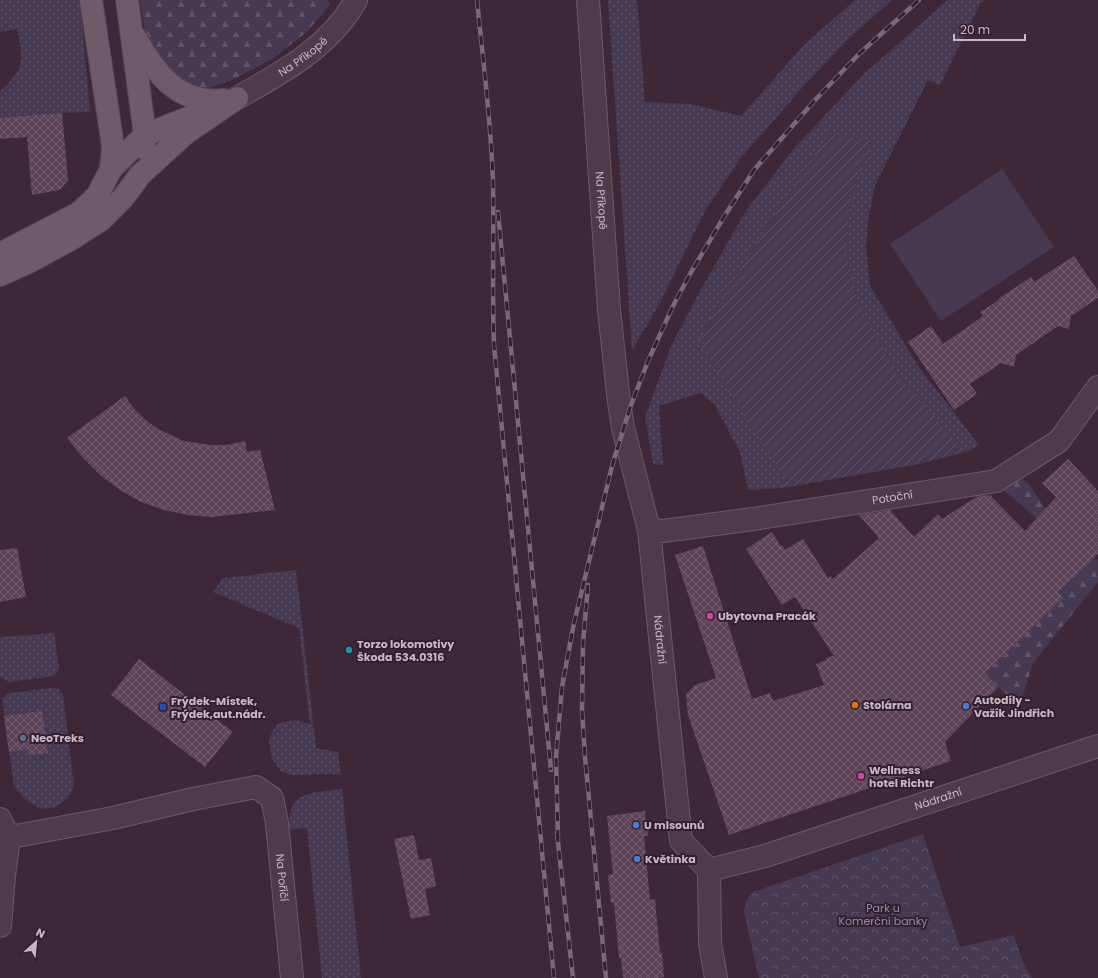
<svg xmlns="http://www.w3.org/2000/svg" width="1098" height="978" viewBox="0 0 1098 978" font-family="Poppins,sans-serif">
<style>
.grass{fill:url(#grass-dots)}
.forest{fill:url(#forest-firs)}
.park{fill:url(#park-crowns)}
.garden{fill:url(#garden-furrows)}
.pitch{fill:#463a52}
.building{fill:url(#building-cross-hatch)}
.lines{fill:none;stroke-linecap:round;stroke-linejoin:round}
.minor-casing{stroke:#6c5967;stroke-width:24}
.primary-casing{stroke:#574552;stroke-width:24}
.minor{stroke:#4e3b49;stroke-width:22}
.primary{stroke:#6e5a69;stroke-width:22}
.rail-casing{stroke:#7c6778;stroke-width:4.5}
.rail{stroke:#33202e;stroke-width:3;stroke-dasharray:9;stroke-linecap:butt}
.hotel-dot{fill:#d1479c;stroke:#33202e;stroke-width:1.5}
.culture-dot{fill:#0f9aa8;stroke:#33202e;stroke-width:1.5}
.food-dot{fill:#e8710a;stroke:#33202e;stroke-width:1.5}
.shop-dot{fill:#3f7fe0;stroke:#33202e;stroke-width:1.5}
.transit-dot{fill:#1a4fb4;stroke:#33202e;stroke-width:1.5}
.service-dot{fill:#5c6f8a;stroke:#33202e;stroke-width:1.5}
.labels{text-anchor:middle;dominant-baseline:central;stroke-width:4;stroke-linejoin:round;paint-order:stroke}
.street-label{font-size:11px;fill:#c9b8c4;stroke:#33202e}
.poi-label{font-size:11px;font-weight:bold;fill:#c9b8c4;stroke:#33202e;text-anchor:start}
.park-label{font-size:11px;fill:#8d91ac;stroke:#33202e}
</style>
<defs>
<pattern id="grass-dots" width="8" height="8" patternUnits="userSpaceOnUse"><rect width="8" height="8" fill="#463a52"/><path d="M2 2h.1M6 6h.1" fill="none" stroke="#5f5469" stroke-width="1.8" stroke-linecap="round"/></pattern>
<pattern id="forest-firs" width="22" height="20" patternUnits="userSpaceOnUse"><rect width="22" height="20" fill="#463a52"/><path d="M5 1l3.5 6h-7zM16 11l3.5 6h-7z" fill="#5f5469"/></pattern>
<pattern id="park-crowns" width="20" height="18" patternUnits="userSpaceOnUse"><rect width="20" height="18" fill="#463a52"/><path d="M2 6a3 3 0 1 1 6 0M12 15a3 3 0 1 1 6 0" fill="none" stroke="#5f5469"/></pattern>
<pattern id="garden-furrows" width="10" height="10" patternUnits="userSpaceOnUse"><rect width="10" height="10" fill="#463a52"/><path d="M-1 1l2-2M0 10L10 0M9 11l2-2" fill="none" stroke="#5f5469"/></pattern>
<pattern id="building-cross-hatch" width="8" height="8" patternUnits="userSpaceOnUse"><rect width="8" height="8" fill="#5d4457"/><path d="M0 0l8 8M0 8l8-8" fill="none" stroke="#735d6e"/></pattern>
</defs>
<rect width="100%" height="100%" fill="#3e2838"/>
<g class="grass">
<path d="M0,0h80l10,112 -28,1 -62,6v-28c25,-21 24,-33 17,-62l-17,3z"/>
<polygon points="608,0 637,0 645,102 690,104 741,116 804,45 855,0 892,0 847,40 802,88 740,159 705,211 661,301 632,350"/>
<polygon points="948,0 984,0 980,4 940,85 928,80 875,185 868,221 866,246 870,286 918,366 979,445 966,452 899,376 857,300 847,249 850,203 858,177 830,133 781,474 783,488 748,490 740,452 714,404 701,393 659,406 663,465 653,464 645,417 671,346 700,291 745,212 795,147 866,72"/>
<polygon points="296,570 316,748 338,752 341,774 291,775 281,771 272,759 269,740 273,730 279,723 295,720 310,724 299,628 213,592 223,578"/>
<polygon points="54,633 59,668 57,673 54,676 9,682 0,677 0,637"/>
<path d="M52,688l6,1 5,6 11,90c-1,3 -3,8 -5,11 -2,3 -6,6 -9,8 -18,13 -36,-4 -46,-18l-12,-87 4,-4 4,-2z"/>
<path d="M342,789l19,189h-39l-15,-150 -17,2c-4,-40 22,-37 52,-41z"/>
</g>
<g class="forest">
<polygon points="140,0 328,0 330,4 308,31 272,59 230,81 208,88 193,86 177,79 151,48 145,30"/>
<polygon points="1022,479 1029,484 1044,507 1067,532 1069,531 1096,560 1098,559 1098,582 1033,663 1019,708 985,673 1063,598 1058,592 1040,521 999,486 1012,484"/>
</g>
<polygon class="park" points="923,834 960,947 1014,935 1023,963 1032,978 759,978 744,911 747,899 753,892"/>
<path class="garden" d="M830,133l44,8 -16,36 -8,26 -3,46 10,51 42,76 67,76 -47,12 -136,24 -2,-15 -83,-131c39,-73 86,-141 132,-209z"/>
<polygon class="pitch" points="1002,169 1054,247 941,321 890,244"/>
<g class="building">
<polygon points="62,113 68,180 61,189 54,191 32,195 27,137 0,139 0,118"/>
<polygon points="1074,256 1098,291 1098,298 1071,316 1069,329 1058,326 1016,355 1014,367 1001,363 970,384 977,394 954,410 908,342 931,326 943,344 983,316 980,312 999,300 998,299 1031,277 1034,282"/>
<polygon points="125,396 136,411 147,421 158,429 184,441 212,445 227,445 245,441 247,452 260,450 275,510 212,517 188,515 164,510 141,502 120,490 100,475 83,458 67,438"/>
<polygon points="1068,459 1098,491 1098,554 1058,592 1063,598 985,673 998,687 945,742 951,761 729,835 688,715 686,694 695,685 716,678 675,555 703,546 752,699 770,693 773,701 824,685 816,664 827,660 826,658 834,656 795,597 782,605 746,549 772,532 781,546 782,545 785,550 803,539 828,578 830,576 833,579 879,538 859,515 890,510 914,537 938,514 942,519 978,496 990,495 1025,531 1056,497 1042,483"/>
<polygon points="17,548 26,597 0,602 0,550"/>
<polygon points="139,659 233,732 205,767 111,695"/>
<polygon points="42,711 48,753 28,755 28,749 9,752 4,716"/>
<polygon points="645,811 648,836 644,836 650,900 655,899 660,953 662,953 664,977 662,977 662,978 623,978 621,958 619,958 614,903 611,903 608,875 613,874 607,816"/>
<polygon points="414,835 419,860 431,858 436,886 425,889 430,915 411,919 394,839"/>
</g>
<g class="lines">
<defs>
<g id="minor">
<path id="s1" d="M588,0l21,310 10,92 4,26 26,102 32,311 28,29 1,73 6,35"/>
<path id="s2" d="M237,98c45,-25 94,-52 119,-98"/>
<path id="s3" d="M649,530l14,1 90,-12 243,-38 63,-40 39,-54"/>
<polyline points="0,819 9,837 4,876 0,926"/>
<path id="s4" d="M0,839l113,-21 80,-19 63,-12 16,11 5,25 15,155"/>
<path id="s5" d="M709,870l56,-14 333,-110"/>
</g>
<g id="primary">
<polyline points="91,0 113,146 111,169"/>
<polyline points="127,0 145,135 144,148"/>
<path d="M135,37c20,36 43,68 89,63"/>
<polyline points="0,254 79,213 97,196 111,169 145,135 201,113"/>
<polyline points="0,275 29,262 73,238 101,220 123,198 140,175 186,133 237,98"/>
</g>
</defs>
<use href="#minor" class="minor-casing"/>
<use href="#primary" class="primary-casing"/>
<use href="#minor" class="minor"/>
<use href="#primary" class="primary"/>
<defs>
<g id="rail">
<path d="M477,0c6,60 14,121 16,181 1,55 -1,109 1,164l60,633"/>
<polyline points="498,212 551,770"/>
<polyline points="588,585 583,643 582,710 585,757 606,978"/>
<polyline points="557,833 573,978"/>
<polyline points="558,839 556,757 562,687 567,660 574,623 612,466 630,408 648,361 673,306 690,274 722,220 754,170 815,100 860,53 919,0"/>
</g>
</defs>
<use href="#rail" class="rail-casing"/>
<use href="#rail" class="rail"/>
</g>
<g class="hotel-dot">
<circle cx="710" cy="616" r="4"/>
<circle cx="861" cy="776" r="4"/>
</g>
<circle class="culture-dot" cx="349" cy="650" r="4"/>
<circle class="food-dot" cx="855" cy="705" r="4"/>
<g class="shop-dot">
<circle cx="966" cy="706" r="4"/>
<circle cx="636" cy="825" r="4"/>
<circle cx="637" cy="859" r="4"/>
</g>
<rect class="transit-dot" x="159" y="703" width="8" height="8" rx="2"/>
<circle class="service-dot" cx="23" cy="738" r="4"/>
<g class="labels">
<g class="street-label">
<text stroke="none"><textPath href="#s2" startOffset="78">Na Příkopě</textPath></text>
<text stroke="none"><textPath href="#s1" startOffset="201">Na Příkopě</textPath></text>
<text stroke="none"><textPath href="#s3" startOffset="246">Potoční</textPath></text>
<text stroke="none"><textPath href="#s1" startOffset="645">Nádražní</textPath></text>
<text stroke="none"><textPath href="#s5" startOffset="240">Nádražní</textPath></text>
<text stroke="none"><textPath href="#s4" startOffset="361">Na Poříčí</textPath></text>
</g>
<g class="poi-label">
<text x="718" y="616">Ubytovna Pracák</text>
<text x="357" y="644">Torzo lokomotivy<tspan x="357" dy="13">Škoda 534.0316</tspan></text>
<text x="974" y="700">Autodíly -<tspan x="974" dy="13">Važík Jindřich</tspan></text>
<text x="171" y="701">Frýdek-Místek,<tspan x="171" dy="13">Frýdek,aut.nádr.</tspan></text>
<text x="863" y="705">Stolárna</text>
<text x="31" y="738">NeoTreks</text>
<text x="869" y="770">Wellness<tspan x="869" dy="13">hotel Richtr</tspan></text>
<text x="644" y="825">U mlsounů</text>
<text x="645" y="859">Květinka</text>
</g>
<g class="park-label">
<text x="883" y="908">Park u<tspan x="883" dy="13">Komerční banky</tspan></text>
</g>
</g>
<g transform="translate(36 942) rotate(27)" stroke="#33202e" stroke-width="3" paint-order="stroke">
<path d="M0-3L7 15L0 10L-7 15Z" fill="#c9b8c4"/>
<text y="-6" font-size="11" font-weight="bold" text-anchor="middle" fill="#c9b8c4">N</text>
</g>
<path d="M954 34v6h71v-6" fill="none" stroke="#c9b8c4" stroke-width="2"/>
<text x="960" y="34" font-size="12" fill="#c9b8c4" stroke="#33202e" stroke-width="3" paint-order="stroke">20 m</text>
</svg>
